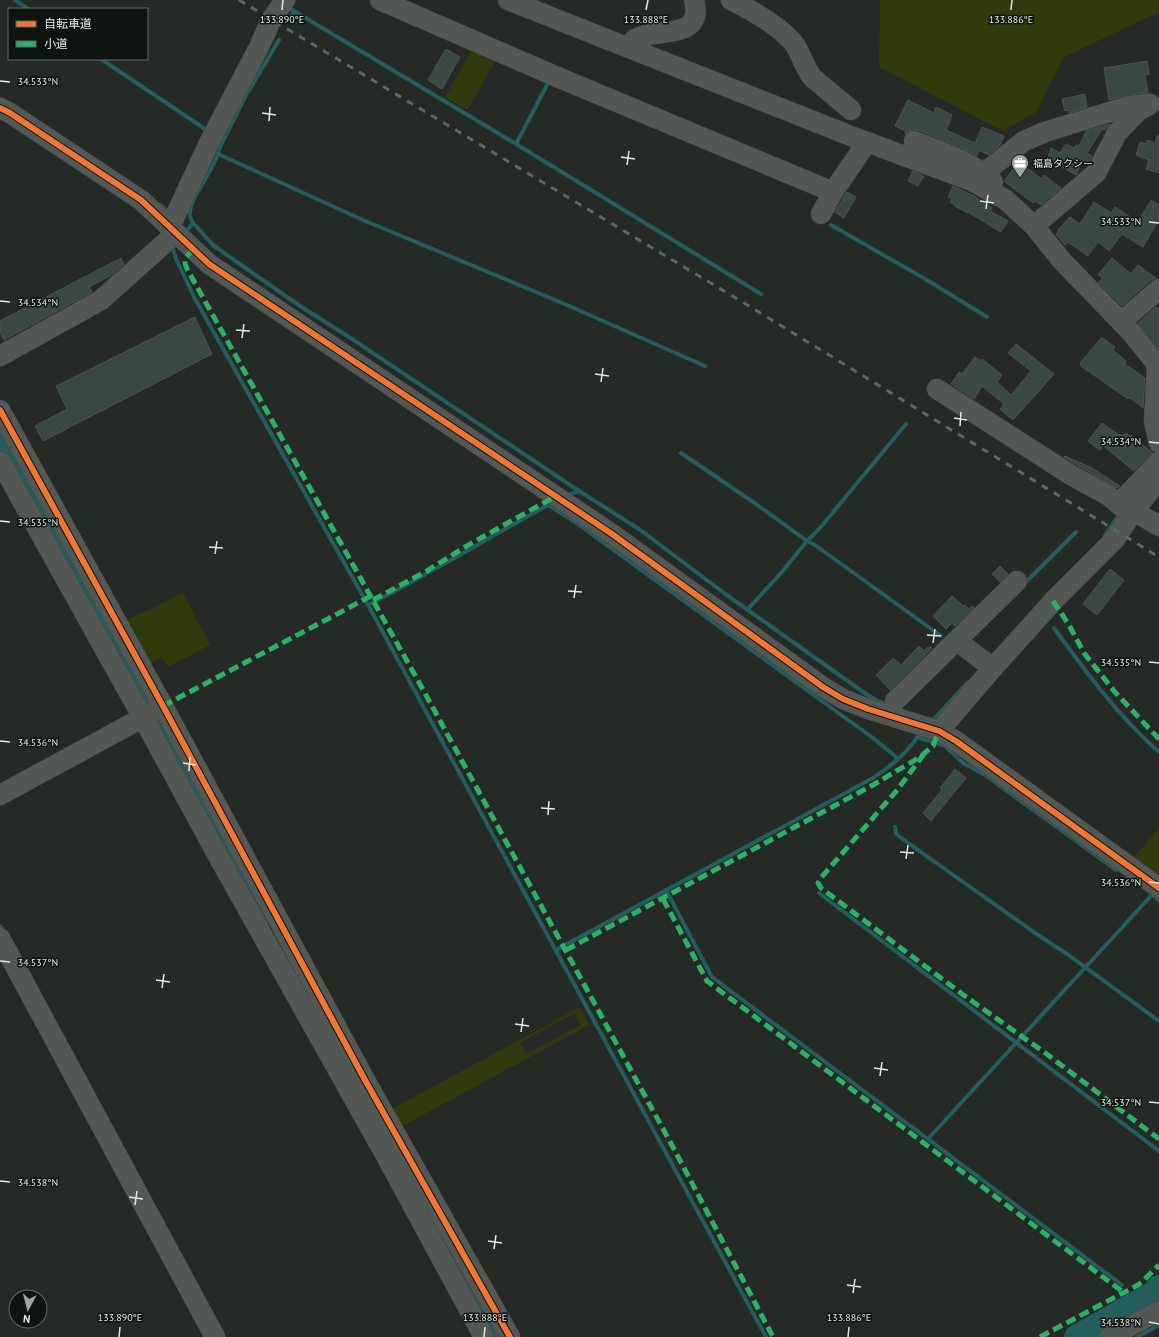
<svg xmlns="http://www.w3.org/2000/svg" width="1159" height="1337" viewBox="0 0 1159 1337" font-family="'PT Sans','Noto Sans JP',sans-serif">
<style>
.green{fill:#313a0d;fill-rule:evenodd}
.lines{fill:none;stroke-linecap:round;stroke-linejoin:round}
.stream{stroke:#235d5c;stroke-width:4}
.river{stroke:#235d5c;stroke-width:24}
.building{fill:#3b4946;stroke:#4d5250}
.minor-casing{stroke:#404643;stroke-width:21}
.minor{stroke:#535855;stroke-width:20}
.rail{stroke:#616662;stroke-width:3;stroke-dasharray:7 7;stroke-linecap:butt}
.quiet{stroke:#2db169;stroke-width:5;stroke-dasharray:10 5;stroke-linecap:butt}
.cycleway-casing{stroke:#0f1411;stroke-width:8}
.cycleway{stroke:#f07635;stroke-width:6}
.ticks{fill:none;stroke:#e2eae5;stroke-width:1.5}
.labels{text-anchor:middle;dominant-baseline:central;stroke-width:3;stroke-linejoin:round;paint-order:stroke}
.poi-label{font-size:10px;fill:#e2eae5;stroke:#0f1411;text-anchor:start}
.ticks-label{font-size:10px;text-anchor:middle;fill:#e2eae5;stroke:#0f1411;stroke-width:3;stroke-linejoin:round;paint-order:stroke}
</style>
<rect width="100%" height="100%" fill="#252a27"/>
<g class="green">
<polygon points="880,0 1159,0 1159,12 1064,57 1036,112 1003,131 879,67"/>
<polygon points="474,46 498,56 467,110 445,97"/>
<polygon points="183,593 210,645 168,667 162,657 148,665 125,621"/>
<polygon points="1159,829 1159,880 1131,860"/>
<path d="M580,1007l9,18 -190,103 -9,-18zM575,1013l6,12 -55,29 -6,-11z"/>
</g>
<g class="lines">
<g class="stream">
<polyline points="15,0 28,9"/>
<polyline points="289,8 516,144 761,294"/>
<polyline points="291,17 294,11"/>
<polyline points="101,59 205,129"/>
<polyline points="516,144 548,83"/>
<polyline points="218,154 363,220 560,302 705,366"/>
<polyline points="159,204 167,210"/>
<polyline points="193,223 213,245 244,267 300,306 346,335 579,491"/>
<polyline points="831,225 927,280 987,317"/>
<path d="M188,229l5,-6c-1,-2 -3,-5 -3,-8 -2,-16 27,-48 29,-66l26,-52 34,-57"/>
<polyline points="172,246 176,259 195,299 368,605 766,1337"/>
<polyline points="681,453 756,504 807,541 815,545 941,636"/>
<polyline points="568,495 579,491 639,529 724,593 866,694 876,700 889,705"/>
<polyline points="1104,537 1120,513"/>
<polyline points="1024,584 1076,532"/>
<path d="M368,605c61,-31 120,-67 180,-100l27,17 298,216 22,18 2,4"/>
<polyline points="747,610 781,573 807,541 820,528 906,424"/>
<path d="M1054,628c32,44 64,88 105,124"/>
<polyline points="934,719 968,682"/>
<polyline points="917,737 945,746 963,763 985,775 1116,870"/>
<polyline points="895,827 896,834 911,845 1038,935 1067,954 1159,1021"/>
<polyline points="666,890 712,977 1122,1285"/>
<polyline points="819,893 1159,1151"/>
<polyline points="1150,893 1159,900"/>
<polyline points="0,926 4,933"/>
<path d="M556,950l317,-172c19,-12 34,-25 46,-43"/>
<polyline points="928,1139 1149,898 1153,893"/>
<polyline points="1133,1293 1141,1300"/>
<polyline points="1137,1337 1159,1325"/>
</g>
<g class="river">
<polyline points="0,437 110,631 263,912"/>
<polyline points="419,1197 496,1337"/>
<polyline points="1076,1337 1152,1294 1159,1287"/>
</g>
</g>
<g class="building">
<polygon points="446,49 460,57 442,89 428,80"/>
<polygon points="1147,61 1149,74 1145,75 1148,93 1128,95 1109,100 1104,68"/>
<polygon points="1085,94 1087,107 1069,113 1069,110 1065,111 1062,99"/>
<polygon points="908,100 934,113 936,107 952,115 946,130 975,143 982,127 1004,136 1000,145 989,155 979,150 977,156 960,147 918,130 912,130 905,134 906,131 895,126"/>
<polygon points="1110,124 1105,130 1102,129 1087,153 1092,156 1087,165 1082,162 1076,175 1053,162 1055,161 1048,157 1051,148 1060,153 1066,144 1074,148 1076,145 1079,146 1086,131"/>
<polygon points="1157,136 1159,136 1159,173 1146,169 1149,160 1136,155 1140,142 1146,144 1147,140 1155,143"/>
<polygon points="1019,162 1042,179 1044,175 1061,188 1041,205 1035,201 1033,203 1004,181"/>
<polygon points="913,171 924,176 918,186 908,181"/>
<polygon points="953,186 976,197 976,198 992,208 990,211 1008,221 1001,232 968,212 968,213 955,206 956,206 950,202 952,199 948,197"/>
<polygon points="847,192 856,197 844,218 835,212"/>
<polygon points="1151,200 1159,205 1159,219 1143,247 1122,234 1109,251 1098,242 1088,256 1068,242 1065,245 1056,234 1059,231 1058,230 1070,217 1080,224 1094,202 1111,213 1115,207 1138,222"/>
<polygon points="121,258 124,264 112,275 89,287 92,292 4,340 0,332 0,321"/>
<polygon points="1112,258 1131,274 1138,265 1156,278 1151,280 1122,306 1098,282 1103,278 1098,275"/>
<polygon points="1156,307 1159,309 1159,349 1138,323"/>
<polygon points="195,317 212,354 43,441 35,426 67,409 56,386"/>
<polygon points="1101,338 1103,338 1115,347 1113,350 1126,361 1125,364 1145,378 1143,408 1129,397 1128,399 1081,366 1080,363"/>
<polygon points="1016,344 1054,374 1013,420 1000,409 1004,404 982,386 974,399 951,384 959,372 962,374 975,357 981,361 982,359 1002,375 997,382 1011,395 1031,371 1008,353"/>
<polygon points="1102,423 1119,435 1120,434 1122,436 1125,433 1130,436 1130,435 1153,453 1134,471 1105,447 1103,446 1100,450 1088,441"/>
<polygon points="1065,456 1092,468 1120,486 1117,488 1077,465 1064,457"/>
<polygon points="1000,566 1008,574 1000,582 992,574"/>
<polygon points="1110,569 1124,580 1097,615 1083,604"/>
<polygon points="952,596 963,606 965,605 969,609 972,606 974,608 955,626 952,623 946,629 933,616"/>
<polygon points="919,646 924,651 930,646 932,648 890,690 876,675 893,658 901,665"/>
<polygon points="955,769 966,778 931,821 923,813 942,790 940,788"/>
</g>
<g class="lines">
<defs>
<g id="minor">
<polyline points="380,0 562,79 833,192"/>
<polyline points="508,0 856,138 972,181 1006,200 1034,226 1063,262 1131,332 1159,367"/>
<path d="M731,0c18,9 46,25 60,40 10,10 12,27 22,38l38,32"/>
<path d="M629,48c1,-2 1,-4 3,-6 13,-17 74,3 62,-42"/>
<polyline points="0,108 10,113 141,200 209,264 612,534 823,687 843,699 868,709 939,731 956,741 1159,888"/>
<path d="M914,141c27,11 58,20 79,41"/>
<polyline points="984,173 1024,141 1045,132 1129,106 1150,104"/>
<polyline points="821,214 833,192 867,142"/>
<polyline points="1034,226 1096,173 1117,133 1138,111 1149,105"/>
<polyline points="170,227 210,141 260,45 271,20 285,0"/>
<polyline points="1121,322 1159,289"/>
<polyline points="0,356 101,300 176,233"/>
<polyline points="1157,364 1154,422 1159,443"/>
<polyline points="937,389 1071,475 1109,496 1131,515"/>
<polyline points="0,410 163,706 365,1080 510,1337"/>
<polyline points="0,461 143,718 218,856 385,1154 484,1337"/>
<polyline points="1119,503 1159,462"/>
<polyline points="1134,511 1159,526"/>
<polyline points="957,641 993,668"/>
<polyline points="895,701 1017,581"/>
<polyline points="939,731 992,669 1057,597 1115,539 1131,515 1159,479"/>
<polyline points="0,795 155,711"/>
<polyline points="0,938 215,1337"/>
<polyline points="1109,1337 1159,1311"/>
</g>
</defs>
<use href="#minor" class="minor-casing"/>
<use href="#minor" class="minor"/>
<polyline class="rail" points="239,0 749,306 1159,557"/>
<g class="quiet">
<polyline points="193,249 185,259 185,263 187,269 421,686 674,1149 773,1337"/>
<polyline points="373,600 425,572 470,544 556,496"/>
<polyline points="1053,601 1069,625 1084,653 1114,691 1159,739"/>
<polyline points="163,706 371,596"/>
<polyline points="924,754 898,789 820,879 818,883 821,888 962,994 1048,1055 1159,1139"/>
<polyline points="663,899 707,981 1123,1292"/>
<polyline points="566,950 873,785 920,757 933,746 939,731"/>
<polyline points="1040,1337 1138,1285 1142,1282 1159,1265"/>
</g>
<defs>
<g id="cycleway">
<polyline points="0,108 10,113 141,200 209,264 612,534 823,687 843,699 868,709 939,731 956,741 1159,888"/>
<polyline points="0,410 163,706 365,1080 510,1337"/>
</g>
</defs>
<use href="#cycleway" class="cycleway-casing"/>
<use href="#cycleway" class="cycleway"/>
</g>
<path class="ticks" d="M282,10l1,-10M646,10l2,-10M1011,10l1,-10M0,81l10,1M262,113l14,2M269,121l1,-14M621,157l14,2M627,165l2,-14M980,201l14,2M986,209l2,-14M1149,222l10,1M0,301l10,1M236,330l14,1M242,338l2,-14M595,374l14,2M601,382l2,-14M954,418l13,2M960,426l1,-14M1149,442l10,1M0,521l10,1M209,547l14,1M215,554l2,-13M568,591l14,1M574,598l2,-13M927,635l14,1M933,643l2,-14M1149,662l10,1M0,741l10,1M183,763l13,2M189,771l1,-14M541,808l14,1M548,815l1,-14M900,852l14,1M906,859l2,-14M1149,882l10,1M0,961l10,1M156,980l14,2M162,988l2,-14M515,1024l14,2M521,1032l2,-14M874,1068l14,2M880,1076l2,-14M1149,1102l10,1M0,1181l10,1M129,1197l14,2M135,1205l2,-14M488,1241l14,2M494,1249l2,-14M847,1285l14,2M853,1293l2,-14M1149,1322l10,2M119,1337l1,-10M484,1337l1,-10M848,1337l1,-10"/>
<defs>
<symbol id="office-pin" viewBox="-11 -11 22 30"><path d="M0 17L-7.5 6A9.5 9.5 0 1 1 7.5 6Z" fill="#a0a7a2" stroke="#0f1411"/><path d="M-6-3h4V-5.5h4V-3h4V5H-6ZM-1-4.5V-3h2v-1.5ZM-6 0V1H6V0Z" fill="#fff"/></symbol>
</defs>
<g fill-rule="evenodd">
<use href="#office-pin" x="1010" y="153" width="20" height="27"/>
</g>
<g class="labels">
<g class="poi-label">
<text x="1033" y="163">福島タクシー</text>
</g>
</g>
<g class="ticks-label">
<text x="282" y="23">133.890°E</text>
<text x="646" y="23">133.888°E</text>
<text x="1011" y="23">133.886°E</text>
<text x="38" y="85">34.533°N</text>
<text x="1121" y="225">34.533°N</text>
<text x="38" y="306">34.534°N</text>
<text x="1121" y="445">34.534°N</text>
<text x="38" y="526">34.535°N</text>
<text x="1121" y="666">34.535°N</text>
<text x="38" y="746">34.536°N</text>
<text x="1121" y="886">34.536°N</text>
<text x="38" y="966">34.537°N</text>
<text x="1121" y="1106">34.537°N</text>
<text x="38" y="1186">34.538°N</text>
<text x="120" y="1321">133.890°E</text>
<text x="485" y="1321">133.888°E</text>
<text x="849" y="1321">133.886°E</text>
<text x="1121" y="1326">34.538°N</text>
</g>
<rect x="8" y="8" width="140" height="52" fill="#0f1411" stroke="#636a66"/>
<rect x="16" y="21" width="20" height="6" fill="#f07635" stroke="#636a66"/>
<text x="44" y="28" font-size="12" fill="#e2eae5">自転車道</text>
<rect x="16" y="41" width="20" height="6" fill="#2db169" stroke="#636a66"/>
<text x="44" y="48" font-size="12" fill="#e2eae5">小道</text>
<g transform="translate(28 1309) rotate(187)"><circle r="19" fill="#0f1411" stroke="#636a66"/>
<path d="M0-3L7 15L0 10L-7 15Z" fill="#a0a7a2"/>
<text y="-6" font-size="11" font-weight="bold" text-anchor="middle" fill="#e2eae5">N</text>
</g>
</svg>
